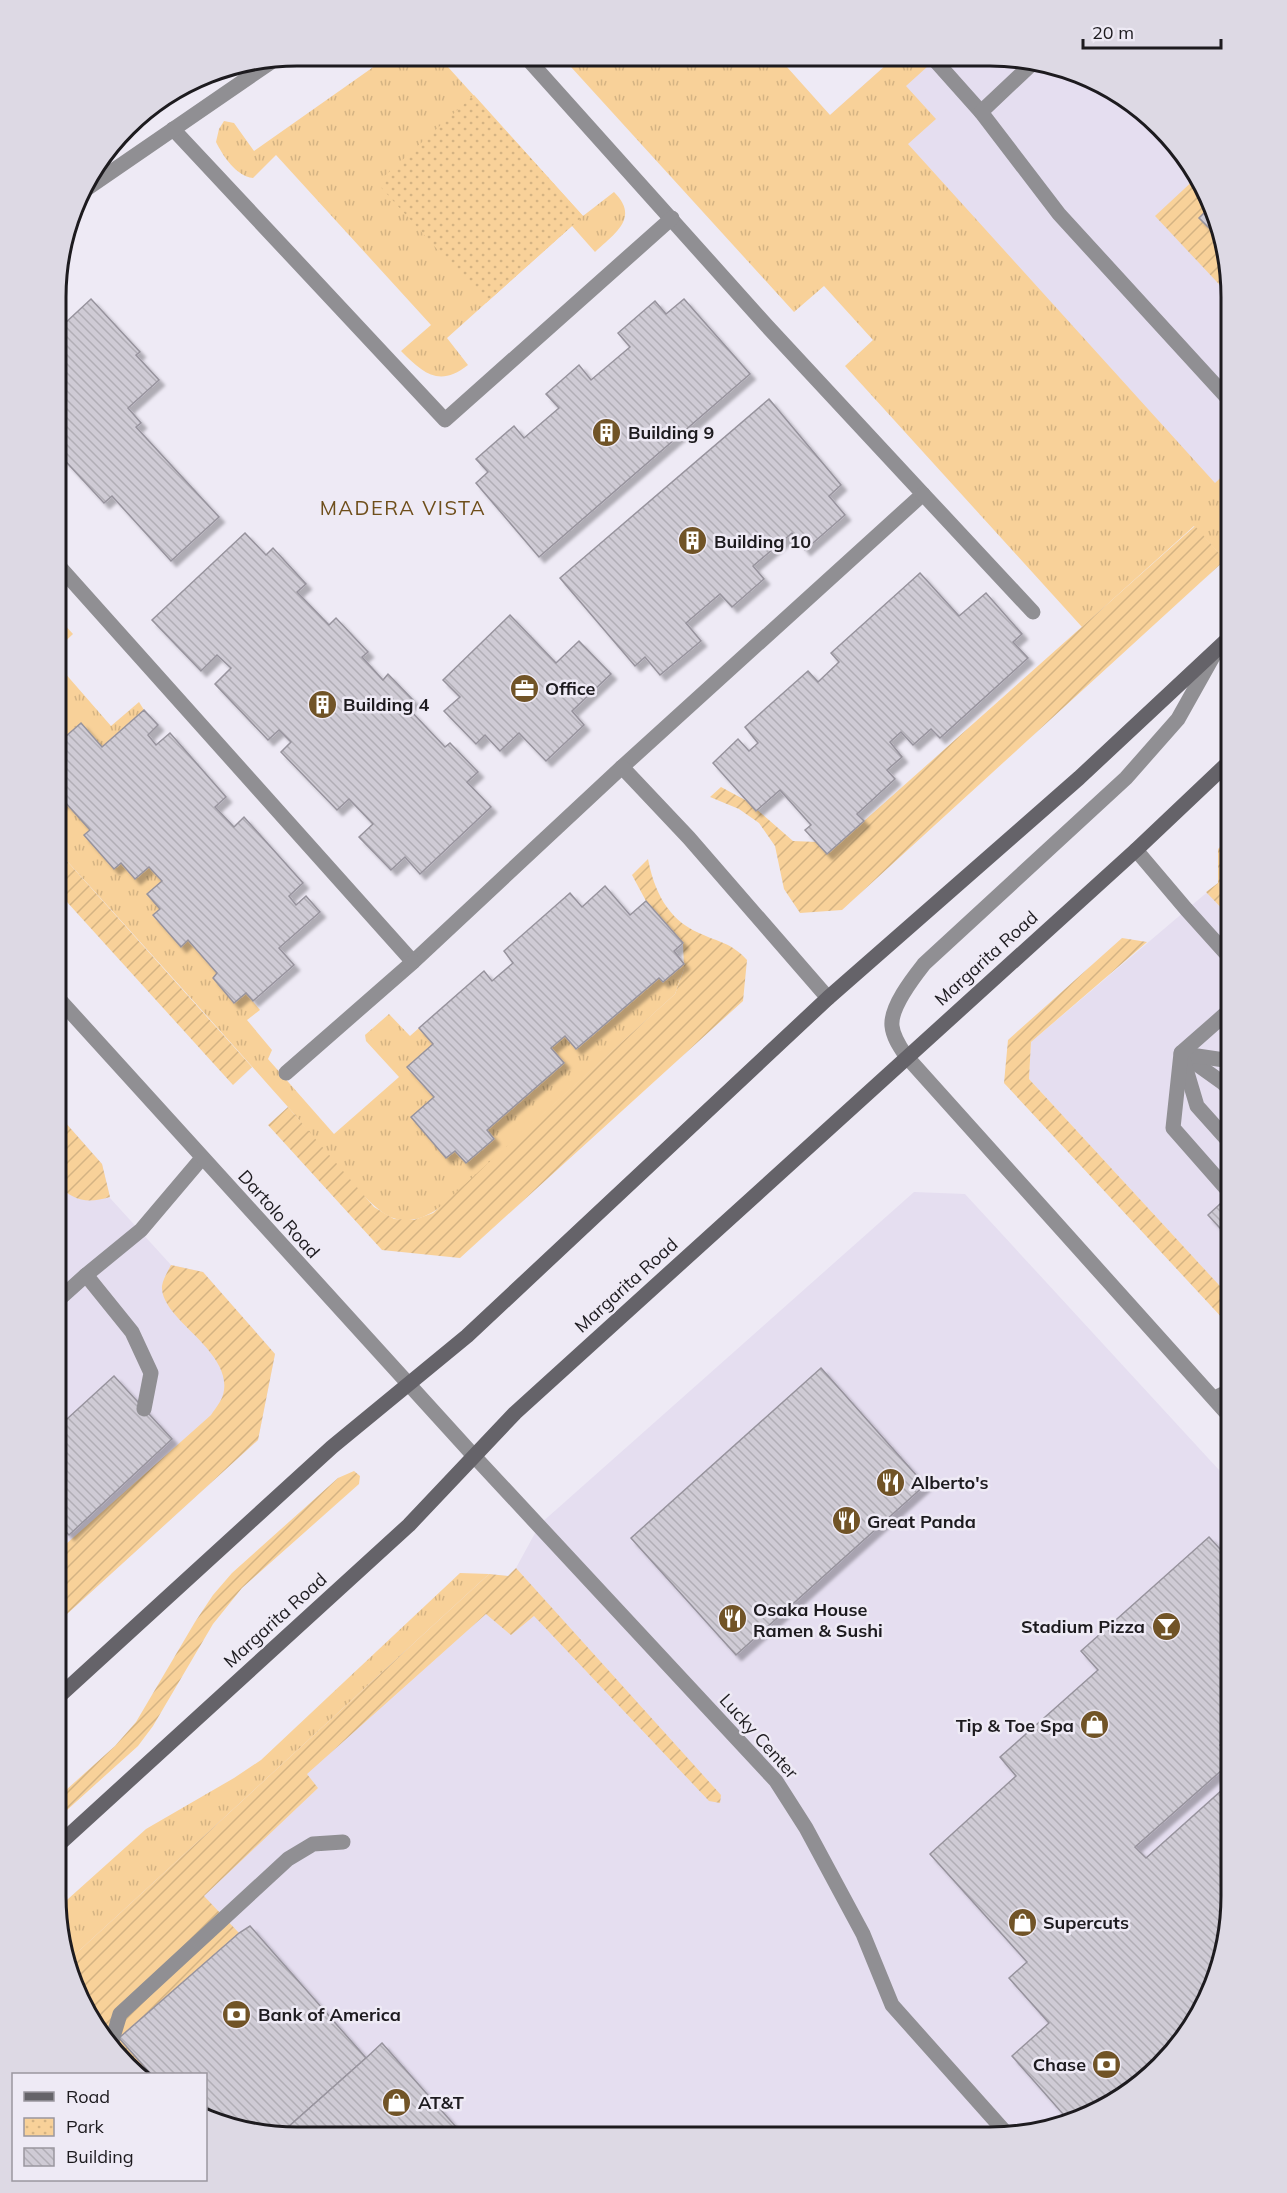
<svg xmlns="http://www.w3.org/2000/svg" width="1287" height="2193" viewBox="0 0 1287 2193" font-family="Mulish,sans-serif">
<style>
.built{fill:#e5def0}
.grass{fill:url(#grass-tufts)}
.park{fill:url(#park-dots)}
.garden{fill:url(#garden-furrows)}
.building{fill:url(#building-back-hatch);stroke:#97939d;stroke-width:1.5;filter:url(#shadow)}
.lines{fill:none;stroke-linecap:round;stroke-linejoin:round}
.lane{stroke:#908f93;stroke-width:15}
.street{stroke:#908f93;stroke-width:15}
.secondary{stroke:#656369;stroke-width:15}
.labels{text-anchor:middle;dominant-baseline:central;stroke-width:5;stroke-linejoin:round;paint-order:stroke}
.poi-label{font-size:18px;font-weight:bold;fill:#1d1b1f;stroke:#eeeaf5;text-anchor:start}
.street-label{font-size:18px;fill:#1d1b1f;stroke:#eeeaf5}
.neighbourhood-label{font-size:20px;letter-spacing:1.5px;fill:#6e4e1a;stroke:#eeeaf5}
.rim{fill:none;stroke:#1d1b1f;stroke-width:3}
</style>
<defs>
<pattern id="grass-tufts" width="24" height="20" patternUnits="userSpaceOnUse" patternTransform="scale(1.5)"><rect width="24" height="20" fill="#f8d199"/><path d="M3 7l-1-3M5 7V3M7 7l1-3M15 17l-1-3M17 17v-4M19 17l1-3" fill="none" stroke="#d4b383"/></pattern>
<pattern id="park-dots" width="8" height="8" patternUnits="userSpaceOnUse" patternTransform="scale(1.5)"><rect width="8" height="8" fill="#f8d199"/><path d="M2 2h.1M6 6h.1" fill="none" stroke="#d4b383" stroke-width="1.8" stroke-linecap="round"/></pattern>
<pattern id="garden-furrows" width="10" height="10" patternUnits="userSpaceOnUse" patternTransform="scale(1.5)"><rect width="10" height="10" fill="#f8d199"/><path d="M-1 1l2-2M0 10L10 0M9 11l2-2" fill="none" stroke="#d4b383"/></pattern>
<pattern id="building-back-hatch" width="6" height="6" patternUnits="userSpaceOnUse" patternTransform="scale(1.5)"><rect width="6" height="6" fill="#cfcbd5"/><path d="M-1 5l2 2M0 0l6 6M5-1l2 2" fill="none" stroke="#b1aeb6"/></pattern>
<filter id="shadow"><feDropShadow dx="5.5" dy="5.5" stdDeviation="1.5" flood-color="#0004"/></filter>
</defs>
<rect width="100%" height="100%" fill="#eeeaf5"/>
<g class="built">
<polygon points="895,57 1022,58 1083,74 1137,106 1182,150 1213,205 1231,297 1231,554 830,115"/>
<polygon points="1231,872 1231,1298 1029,1079 1031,1042"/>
<polygon points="56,1112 102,1164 110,1198 171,1265 203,1272 275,1354 258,1440 56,1624"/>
<polygon points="914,1192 965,1194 1231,1483 1231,1912 1137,2088 1082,2119 990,2137 266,2135 206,2119 206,2074 137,2074 74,1988 68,1961 489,1574 508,1576 516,1568 540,1524"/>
</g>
<g class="grass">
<path d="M389,56h49l145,160 31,-24c26,26 1,41 -19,60l-23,-26 -125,112 21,27c-29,23 -45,8 -67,-14l30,-26 -155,-170 -23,23c-17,-2 -30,-22 -37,-36l3,-13 5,-8 10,2 20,28z"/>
<polygon points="561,56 778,57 830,115 895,57 938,57 906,86 936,119 908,144 1215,483 1231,468 1231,554 1225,560 1194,526 1082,627 845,366 873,340 824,286 794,312"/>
<polygon points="62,622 73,634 57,649 57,626"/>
<polygon points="57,664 111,726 139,702 144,710 102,747 81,723 57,744"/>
<path d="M64,801l26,29 -6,5 30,34 7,-6 14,16 14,-12 13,14 -15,13 13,15 -7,7 28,30 7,-6 29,33 -4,5 21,25 12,-10 14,17 -13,10 25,30 -4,9 66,75 65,-57 -33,-36 -1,-6 24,-21 21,22 9,-8 14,16 -26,23 27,30 -23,20 35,41 9,-7 11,12 28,-24 -7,-9 64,-82 14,-12 12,13 82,-71 4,4 21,-18v5l-9,25 -228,208c-15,12 -33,23 -54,16 -26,-9 -84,-87 -105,-111 -76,-86 -154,-172 -231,-257v-46l2,1z"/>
<polygon points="460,1573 489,1574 68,1961 58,1908 146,1829 234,1778 261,1760"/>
</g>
<polygon class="park" points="474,95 583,216 486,303 377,183"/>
<g class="garden">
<polygon points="1197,177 1213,205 1231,297 1155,216"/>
<polygon points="1195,526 1225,560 842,910 800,913 784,889 775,846 759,823 739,809 710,797 721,787 747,801 793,841 817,842 864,821"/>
<polygon points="1231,836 1231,918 1206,892 1218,883 1218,849"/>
<polygon points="57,850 252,1067 233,1085 57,891"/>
<path d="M648,859c6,31 19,60 51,74 19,9 33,10 48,27l-4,41 -283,257 -78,-8 -114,-125 20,-18 86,100 20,12 20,1 19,-7 242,-219 9,-25 -1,-26 -37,-42 -14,-26z"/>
<polygon points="1122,938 1147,942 1031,1042 1029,1079 1231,1298 1231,1322 1225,1321 1004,1083 1008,1040"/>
<path d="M56,1112l46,52 8,33c-23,7 -37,4 -54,-14z"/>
<path d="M171,1265l32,7 72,82 -17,86 -202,184v-71l155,-138c5,-8 12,-15 13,-25 4,-28 -29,-53 -46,-72 -7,-8 -17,-20 -16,-32 1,-7 6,-15 9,-21z"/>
<polygon points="354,1471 360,1476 359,1484 242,1588 213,1624 153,1726 138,1746 56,1820 56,1799 115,1746 136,1722 195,1622 213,1595 232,1573 338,1478"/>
<polygon points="516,1568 721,1795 720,1803 709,1801 534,1616 511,1635 486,1614 307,1774 318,1788 204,1896 239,1933 119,2038 151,2074 137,2074 105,2043 74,1988 68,1961 489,1574 508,1576"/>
</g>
<g class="building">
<polygon points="1213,204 1218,228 1213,232 1199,218"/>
<polygon points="91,299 140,352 136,355 159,380 128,408 141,423 136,427 219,517 171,561 112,496 104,503 57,452 57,319 63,325"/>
<polygon points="684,299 750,374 539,557 476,483 488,472 476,459 514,426 524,438 559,408 546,394 579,365 591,380 630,347 618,333 655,301 666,314"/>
<polygon points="769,399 841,485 829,496 845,515 805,550 792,533 753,566 764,579 732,607 720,594 686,623 701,641 660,675 645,657 635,666 560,578"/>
<polygon points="245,533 266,555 273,548 306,584 297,592 329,625 336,618 368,652 362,657 383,680 388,674 414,701 407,707 445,747 450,743 478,772 467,782 491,807 420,874 405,857 391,870 359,837 373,824 349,799 337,810 281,752 291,742 279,730 268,740 215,684 231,668 217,655 201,671 152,620"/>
<polygon points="920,573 959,616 986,593 1022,634 1013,642 1028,658 940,738 931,729 913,745 901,732 890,742 902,757 887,770 895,779 857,814 864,821 827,854 805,830 811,825 780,790 756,811 713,763 738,739 749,751 758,743 745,727 808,671 818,682 839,662 831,653"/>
<polygon points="510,615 556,663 579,641 611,674 572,711 584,725 546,761 519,733 500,751 485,735 476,744 444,711 460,697 443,680"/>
<polygon points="144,710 158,725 148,735 156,745 170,733 226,797 215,807 234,827 244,817 303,883 289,896 296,905 306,896 320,912 279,948 294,965 253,1001 246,993 234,1003 213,978 217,973 188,940 181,947 153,915 160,909 147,894 162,881 149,867 135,879 121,863 114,869 84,835 90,830 64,801 58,805 57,804 57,744 81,723 102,747"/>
<polygon points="605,886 630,915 646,901 683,943 674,951 684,964 663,982 659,978 576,1049 565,1036 551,1048 564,1063 487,1130 494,1139 466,1163 455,1151 446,1158 411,1117 434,1097 407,1067 433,1044 419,1028 484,971 492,981 513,963 504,951 570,893 582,907"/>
<polygon points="1231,1194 1231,1240 1208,1215"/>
<polygon points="821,1368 925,1485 736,1655 631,1538"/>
<polygon points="114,1376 172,1439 69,1535 56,1521 56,1429"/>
<polygon points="1209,1537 1231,1561 1231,1735 1220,1745 1231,1758 1231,1762 1135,1847 1146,1858 1231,1782 1231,1912 1219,1974 1182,2043 1137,2088 1082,2119 1070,2122 1012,2056 1049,2023 1009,1978 1027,1962 930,1854 1016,1776 1000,1757 1098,1670 1081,1651"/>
<polygon points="250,1926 366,2058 278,2136 266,2135 206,2119 206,2074 151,2074 119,2038 239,1933"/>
<polygon points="382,2043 464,2136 278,2136 366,2058"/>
</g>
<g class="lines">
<g class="lane">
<polyline points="525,56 767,326 923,494 622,767"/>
<polyline points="932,57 981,112"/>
<polyline points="1035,61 981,112 1059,214 1231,402"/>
<polyline points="173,129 445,420 672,218"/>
<polyline points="79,194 274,60"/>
<polyline points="923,494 1033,612"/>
<polyline points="57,564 413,962 622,767 689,838 828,998"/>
<path d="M1215,653l-37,66 -52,59 -202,186c-11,14 -34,43 -32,62 1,11 8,21 14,30l325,362"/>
<polyline points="1136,850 1186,909 1231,959"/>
<polyline points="1181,1053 1223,1083 1231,1091"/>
<polyline points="1184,1054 1231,1061"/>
<polyline points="1183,1059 1197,1106 1231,1144"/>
<polyline points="286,1073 413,962"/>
<polyline points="1231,1194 1173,1128 1181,1053 1231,1009"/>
<polyline points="86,1275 132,1332 151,1373 144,1409"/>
<polyline points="56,1302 86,1275 141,1230 202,1158"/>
<polyline points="1215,1398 1231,1390"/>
<polyline points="474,1456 776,1781 806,1828 863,1934 892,2005 1007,2134"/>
<polyline points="110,2047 120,2014 288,1859 313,1844 343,1842"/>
</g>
<polyline class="street" points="57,997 474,1456"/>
<g class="secondary">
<polyline points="56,1699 332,1447 467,1336 828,998 1079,778 1231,636"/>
<polyline points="56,1847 409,1525 515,1413 1136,850 1231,760"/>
</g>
</g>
<defs>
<symbol id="building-disc" viewBox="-11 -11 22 22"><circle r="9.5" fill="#715427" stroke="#eeeaf5"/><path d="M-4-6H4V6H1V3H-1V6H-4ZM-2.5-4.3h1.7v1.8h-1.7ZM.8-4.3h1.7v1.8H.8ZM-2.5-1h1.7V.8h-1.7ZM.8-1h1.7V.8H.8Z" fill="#fff"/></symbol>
<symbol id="office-disc" viewBox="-11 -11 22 22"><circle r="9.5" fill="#715427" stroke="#eeeaf5"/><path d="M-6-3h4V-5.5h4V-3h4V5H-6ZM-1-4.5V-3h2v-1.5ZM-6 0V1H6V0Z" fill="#fff"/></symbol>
<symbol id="restaurant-disc" viewBox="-11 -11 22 22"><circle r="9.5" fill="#715427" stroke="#eeeaf5"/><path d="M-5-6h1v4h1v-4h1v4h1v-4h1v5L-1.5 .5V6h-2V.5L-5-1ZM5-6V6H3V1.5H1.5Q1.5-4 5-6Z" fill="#fff"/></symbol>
<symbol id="bar-disc" viewBox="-11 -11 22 22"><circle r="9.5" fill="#715427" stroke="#eeeaf5"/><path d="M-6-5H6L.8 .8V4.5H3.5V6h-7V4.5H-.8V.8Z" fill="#fff"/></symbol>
<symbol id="shop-disc" viewBox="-11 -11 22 22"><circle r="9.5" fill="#715427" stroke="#eeeaf5"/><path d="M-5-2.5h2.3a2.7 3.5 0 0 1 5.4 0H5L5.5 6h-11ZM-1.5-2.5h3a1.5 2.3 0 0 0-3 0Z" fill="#fff"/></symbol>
<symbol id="bank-disc" viewBox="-11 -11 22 22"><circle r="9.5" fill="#715427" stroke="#eeeaf5"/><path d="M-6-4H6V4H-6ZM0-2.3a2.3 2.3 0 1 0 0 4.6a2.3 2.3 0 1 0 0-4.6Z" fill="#fff"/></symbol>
</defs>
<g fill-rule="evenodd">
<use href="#building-disc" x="590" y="416" width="33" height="33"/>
<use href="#building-disc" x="676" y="524" width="33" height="33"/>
<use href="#office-disc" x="508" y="672" width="33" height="33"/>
<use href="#building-disc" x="306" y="688" width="33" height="33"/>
<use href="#restaurant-disc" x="874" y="1466" width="33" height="33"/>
<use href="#restaurant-disc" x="830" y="1504" width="33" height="33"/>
<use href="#restaurant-disc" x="716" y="1602" width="33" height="33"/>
<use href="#bar-disc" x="1150" y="1610" width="33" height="33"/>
<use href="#shop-disc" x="1078" y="1708" width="33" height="33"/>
<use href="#shop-disc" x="1006" y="1906" width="33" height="33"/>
<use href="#bank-disc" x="220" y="1998" width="33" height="33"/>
<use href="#bank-disc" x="1090" y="2048" width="33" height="33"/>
<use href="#shop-disc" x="380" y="2086" width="33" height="33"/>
</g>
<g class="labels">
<g class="poi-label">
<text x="628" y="432">Building 9</text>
<text x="714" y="541">Building 10</text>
<text x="545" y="688">Office</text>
<text x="343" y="704">Building 4</text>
<text x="911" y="1482">Alberto's</text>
<text x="867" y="1521">Great Panda</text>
<text x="753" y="1609">Osaka House<tspan x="753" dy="21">Ramen &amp; Sushi</tspan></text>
<text x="1145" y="1626" text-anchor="end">Stadium Pizza</text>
<text x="1074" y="1725" text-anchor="end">Tip &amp; Toe Spa</text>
<text x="1043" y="1922">Supercuts</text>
<text x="258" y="2014">Bank of America</text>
<text x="1086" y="2064" text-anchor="end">Chase</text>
<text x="418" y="2102">AT&amp;T</text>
</g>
<g class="street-label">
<text transform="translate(986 958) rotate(-42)">Margarita Road</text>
<text transform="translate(279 1214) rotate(48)">Dartolo Road</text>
<text transform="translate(626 1285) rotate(-42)">Margarita Road</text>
<text transform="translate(275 1620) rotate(-42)">Margarita Road</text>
<text transform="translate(759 1736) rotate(48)">Lucky Center</text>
</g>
<g class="neighbourhood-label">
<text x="403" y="507">MADERA VISTA</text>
</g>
</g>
<path d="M0 0H1287V2193H0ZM297 66H990A231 231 0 0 1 1221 297V1896A231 231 0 0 1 990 2127H297A231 231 0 0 1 66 1896V297A231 231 0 0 1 297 66Z" fill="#ddd9e4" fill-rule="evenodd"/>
<path class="rim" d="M297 66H990A231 231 0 0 1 1221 297V1896A231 231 0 0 1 990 2127H297A231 231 0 0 1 66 1896V297A231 231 0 0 1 297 66Z"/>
<rect x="12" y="2073" width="195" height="108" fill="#eeeaf5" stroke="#9a979f" stroke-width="1.5"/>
<rect x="24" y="2092" width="30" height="9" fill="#656369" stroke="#9a979f" stroke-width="1.5"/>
<text x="66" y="2103" font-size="18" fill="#1d1b1f">Road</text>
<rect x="24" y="2118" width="30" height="18" fill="url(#park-dots)" stroke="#9a979f" stroke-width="1.5"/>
<text x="66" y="2133" font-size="18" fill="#1d1b1f">Park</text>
<rect x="24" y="2148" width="30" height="18" fill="url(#building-back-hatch)" stroke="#9a979f" stroke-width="1.5"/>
<text x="66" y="2163" font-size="18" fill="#1d1b1f">Building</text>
<path d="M1083 39v9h138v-9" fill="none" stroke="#1d1b1f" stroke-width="3"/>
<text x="1092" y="39" font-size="18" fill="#1d1b1f" stroke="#eeeaf5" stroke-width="4.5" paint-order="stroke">20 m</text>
</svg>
